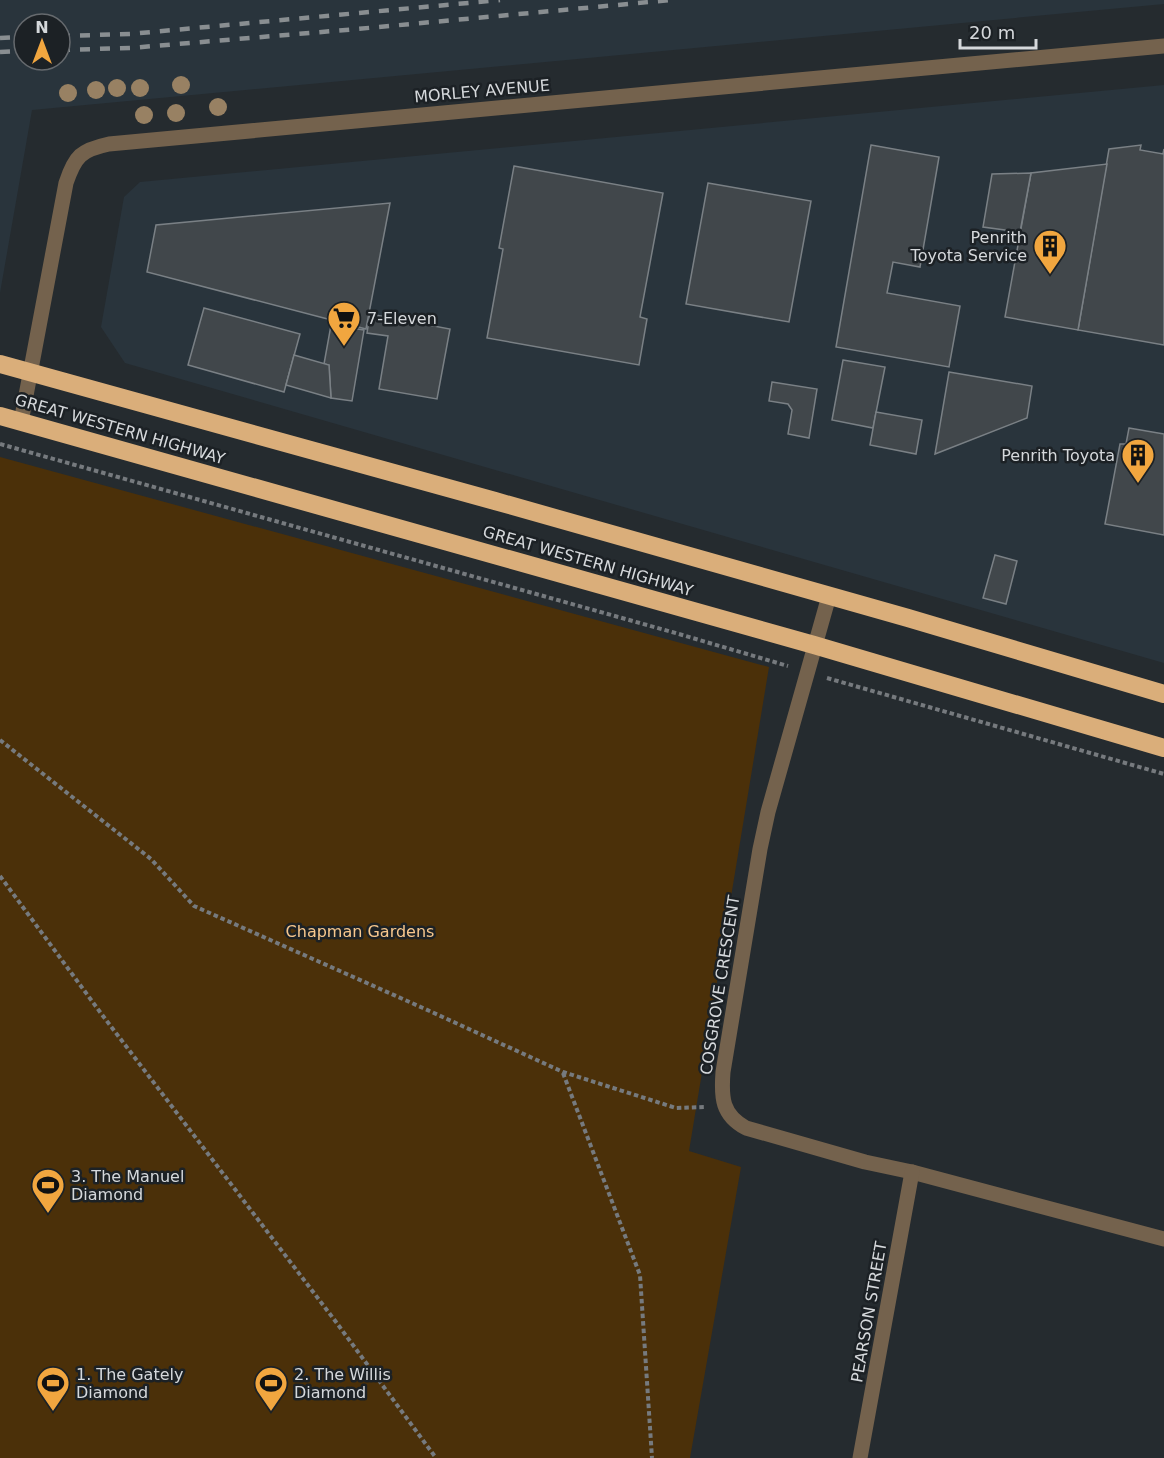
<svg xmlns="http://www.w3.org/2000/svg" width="1164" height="1458" viewBox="0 0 1164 1458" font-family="'DejaVu Sans',sans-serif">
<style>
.built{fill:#29343c;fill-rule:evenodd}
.green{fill:#4b3009}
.building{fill:#41474b;stroke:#7a8085;stroke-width:1.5}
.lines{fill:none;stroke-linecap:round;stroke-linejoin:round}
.path{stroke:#767a7e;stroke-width:4;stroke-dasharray:4.5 3;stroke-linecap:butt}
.minor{stroke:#74624d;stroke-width:15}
.highway{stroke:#daae7a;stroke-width:18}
.rail{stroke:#898e91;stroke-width:4.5;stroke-dasharray:10 10;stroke-linecap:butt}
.tree{fill:#988163}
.labels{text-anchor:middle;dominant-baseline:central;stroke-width:5;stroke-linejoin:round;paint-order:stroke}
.street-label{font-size:16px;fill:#d5d8db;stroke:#1c2125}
.poi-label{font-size:16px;fill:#d5d8db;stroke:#1c2125;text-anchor:start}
.park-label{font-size:16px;fill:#f7c78d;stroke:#1c2125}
</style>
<rect width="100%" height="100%" fill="#252b2f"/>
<g class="built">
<path d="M0,0h1164v4l-1132,106 -32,183zM24,24h36v36h-36z"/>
<polygon points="1164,85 1164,663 125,363 101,327 124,197 140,182"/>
</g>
<polygon class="green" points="0,457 769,667 689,1151 741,1167 690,1458 0,1458"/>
<g class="building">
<polygon points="871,145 939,157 920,267 893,262 887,293 960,306 949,367 836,347"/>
<polygon points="1141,145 1140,150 1163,154 1164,149 1164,345 1078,330 1109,149"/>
<polygon points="1107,164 1078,330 1005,317 1031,173"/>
<polygon points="514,166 663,193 640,317 647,319 639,365 487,338 503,249 499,248"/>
<polygon points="1031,173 1020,232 983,227 992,174"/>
<polygon points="708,183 811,201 789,322 686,304"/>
<polygon points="390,203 366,329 147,272 156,225"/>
<polygon points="204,308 300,334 284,392 188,365"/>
<polygon points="370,314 450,329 437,399 379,389 388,336 367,333"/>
<polygon points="331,325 364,330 352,401 331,398 329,365 324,364"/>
<polygon points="294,355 329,365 331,398 286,385"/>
<polygon points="843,360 885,367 873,428 832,420"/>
<polygon points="949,372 1032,386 1027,418 935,454"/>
<polygon points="772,382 817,389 809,438 788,434 792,410 788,404 769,401"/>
<polygon points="876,412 922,420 916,454 870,445"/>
<polygon points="1129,428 1164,434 1164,535 1105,524 1120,444 1126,444"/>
<polygon points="995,555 1017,561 1006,604 983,598"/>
</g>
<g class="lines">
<g class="path">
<polyline points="0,444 672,632 788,666"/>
<polyline points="827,678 1164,774"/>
<polyline points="0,740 151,859 194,906 423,1008 563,1072 676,1108 704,1107"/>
<polyline points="0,876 100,1012 336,1322 436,1458"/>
<polyline points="563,1073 640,1275 652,1458"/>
</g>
<g class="minor">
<path d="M21,422l45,-239c9,-27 15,-33 43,-39l1055,-98"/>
<path d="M829,596l-61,216 -8,37 -37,223c-2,26 -1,43 23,56l119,34 47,10 252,67"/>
<polyline points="860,1458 912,1172"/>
</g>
<g class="highway">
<polyline points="0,364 495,501 908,618 1164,694"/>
<polyline points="0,416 814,645 1164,748"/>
</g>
<g class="rail">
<polyline points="60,36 130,34 500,0"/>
<polyline points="0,38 24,37"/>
<polyline points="60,50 130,48 357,29 671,0"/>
<polyline points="0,52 24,51"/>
</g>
</g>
<g class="tree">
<circle cx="181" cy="85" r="9"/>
<circle cx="117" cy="88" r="9"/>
<circle cx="140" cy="88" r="9"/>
<circle cx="96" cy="90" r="9"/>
<circle cx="68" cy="93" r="9"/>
<circle cx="218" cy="107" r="9"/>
<circle cx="176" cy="113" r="9"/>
<circle cx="144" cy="115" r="9"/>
</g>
<defs>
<symbol id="building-pin" viewBox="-11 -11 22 30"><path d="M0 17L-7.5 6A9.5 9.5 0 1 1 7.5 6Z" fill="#f1a63f" stroke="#1c2125"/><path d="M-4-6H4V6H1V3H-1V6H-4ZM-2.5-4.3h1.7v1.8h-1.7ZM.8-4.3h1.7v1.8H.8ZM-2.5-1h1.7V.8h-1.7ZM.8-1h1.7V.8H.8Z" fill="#111"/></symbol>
<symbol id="supermarket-pin" viewBox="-11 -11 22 30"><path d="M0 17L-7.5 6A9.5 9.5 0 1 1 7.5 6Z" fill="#f1a63f" stroke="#1c2125"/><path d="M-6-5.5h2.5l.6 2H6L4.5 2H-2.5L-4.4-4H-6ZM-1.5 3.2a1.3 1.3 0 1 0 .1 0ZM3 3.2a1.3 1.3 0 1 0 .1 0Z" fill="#111"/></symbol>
<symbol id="stadium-pin" viewBox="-11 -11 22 30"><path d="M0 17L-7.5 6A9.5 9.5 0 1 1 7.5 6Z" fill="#f1a63f" stroke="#1c2125"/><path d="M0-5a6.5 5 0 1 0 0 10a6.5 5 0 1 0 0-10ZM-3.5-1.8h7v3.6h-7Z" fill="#111"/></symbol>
</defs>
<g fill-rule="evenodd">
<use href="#building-pin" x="1031" y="227" width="38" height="52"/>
<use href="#supermarket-pin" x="325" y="299" width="38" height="52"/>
<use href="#building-pin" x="1119" y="436" width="38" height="52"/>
<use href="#stadium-pin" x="29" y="1166" width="38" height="52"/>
<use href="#stadium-pin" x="34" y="1364" width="38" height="52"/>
<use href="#stadium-pin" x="252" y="1364" width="38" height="52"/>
</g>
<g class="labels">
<g class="street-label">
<text transform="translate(482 91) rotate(-5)">MORLEY AVENUE</text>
<text transform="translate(120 429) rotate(16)">GREAT WESTERN HIGHWAY</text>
<text transform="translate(588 561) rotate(16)">GREAT WESTERN HIGHWAY</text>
<text transform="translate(720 985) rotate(-81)">COSGROVE CRESCENT</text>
<text transform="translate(869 1312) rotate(-80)">PEARSON STREET</text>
</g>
<g class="poi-label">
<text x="1027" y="237" text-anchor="end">Penrith<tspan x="1027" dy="18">Toyota Service</tspan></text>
<text x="367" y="318">7-Eleven</text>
<text x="1115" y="455" text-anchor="end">Penrith Toyota</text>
<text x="71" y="1176">3. The Manuel<tspan x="71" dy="18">Diamond</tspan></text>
<text x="76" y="1374">1. The Gately<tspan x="76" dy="18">Diamond</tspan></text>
<text x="294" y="1374">2. The Willis<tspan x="294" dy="18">Diamond</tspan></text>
</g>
<g class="park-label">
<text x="360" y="931">Chapman Gardens</text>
</g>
</g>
<g transform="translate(42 42)"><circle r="28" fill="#1c2125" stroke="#666a6e" stroke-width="1.5"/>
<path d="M0-4.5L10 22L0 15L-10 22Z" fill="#f1a63f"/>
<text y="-9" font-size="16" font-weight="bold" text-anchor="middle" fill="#d5d8db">N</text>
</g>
<path d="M960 39v9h76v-9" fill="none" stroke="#d5d8db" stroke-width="3"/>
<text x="969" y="39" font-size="18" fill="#d5d8db" stroke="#1c2125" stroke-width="4.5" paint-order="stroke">20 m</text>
</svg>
